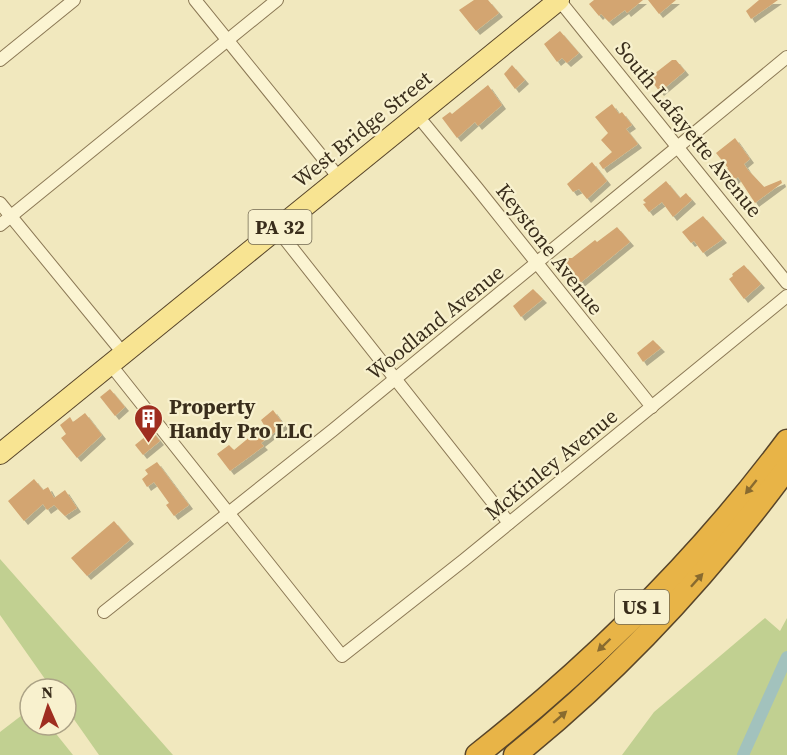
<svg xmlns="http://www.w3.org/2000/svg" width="787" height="755" viewBox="0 0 787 755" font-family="'Source Serif 4',serif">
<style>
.green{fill:#c1d091}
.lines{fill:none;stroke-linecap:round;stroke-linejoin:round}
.canal{stroke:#a2c2bd;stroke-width:12}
.building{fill:#d3a571;filter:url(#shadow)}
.minor-casing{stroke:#8b7855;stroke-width:14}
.primary-casing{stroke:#58452a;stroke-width:22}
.motorway-casing{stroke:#58452a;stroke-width:25}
.minor{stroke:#fbf4d2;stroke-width:12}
.primary{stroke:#f8e492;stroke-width:20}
.motorway{stroke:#e8b447;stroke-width:22}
.oneway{fill:#886a2f}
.labels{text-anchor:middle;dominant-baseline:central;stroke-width:4.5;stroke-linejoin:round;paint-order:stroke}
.shield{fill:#f8f1ce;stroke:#726851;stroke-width:1.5}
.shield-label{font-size:20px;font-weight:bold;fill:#392d1b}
.street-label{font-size:21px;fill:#392d1b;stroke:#f8f1ce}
.poi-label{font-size:21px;font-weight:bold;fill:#392d1b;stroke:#f8f1ce;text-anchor:start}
</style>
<defs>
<filter id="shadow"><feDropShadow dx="4" dy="4" stdDeviation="0" flood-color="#0004"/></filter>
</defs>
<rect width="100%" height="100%" fill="#f1e8be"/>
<g class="green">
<polygon points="0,559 173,755 99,755 66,708 66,689 52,689 0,615"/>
<polygon points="765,618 780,631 787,618 787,755 622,755 654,712"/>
<polygon points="30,709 30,725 49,725 73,755 0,755 0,732"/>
</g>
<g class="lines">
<polyline class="canal" points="743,755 787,657"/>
</g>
<g class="building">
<polygon points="474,0 488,0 499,13 476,31 459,10"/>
<polygon points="594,0 643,0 627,13 625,10 609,22 601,14 599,16 589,4"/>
<polygon points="648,0 676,0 659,14"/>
<polygon points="759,0 778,0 751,19 746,11"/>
<polygon points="560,31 579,53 567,63 562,58 557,62 544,44"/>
<polygon points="672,60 676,60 685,71 660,92 649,78"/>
<polygon points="512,65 525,80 515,89 504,74"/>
<polygon points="488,85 502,105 478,126 475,122 457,138 442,118 450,112 452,114"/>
<polygon points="612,104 619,114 622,112 632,125 626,129 638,144 603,169 599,163 612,152 601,140 608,133 595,117"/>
<polygon points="735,138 750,159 744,164 748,170 764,187 781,180 782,183 755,203 738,177 733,181 725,170 728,168 716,153"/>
<polygon points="592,162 607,181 587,199 579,189 573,192 567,184"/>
<polygon points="666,181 680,198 686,193 692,200 673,217 662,202 649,212 643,204 646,203 643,200"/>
<polygon points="703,216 723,239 703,253 694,241 691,243 682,232"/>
<polygon points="617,227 630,242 579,284 563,265 568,258 572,258 595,240 597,242"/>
<polygon points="744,265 761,284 744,299 729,279 733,276 732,274"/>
<polygon points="533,289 543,299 521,317 513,306"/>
<polygon points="653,340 661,348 643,362 637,353"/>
<polygon points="110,389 125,407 115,416 100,397"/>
<polygon points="273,410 284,425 261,443 264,446 230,471 217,454 229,445 234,450 264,425 261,420"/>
<polygon points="85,413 102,435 77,458 61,438 66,434 60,425 70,417 73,422"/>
<polygon points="152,431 160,441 143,455 135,445"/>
<polygon points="157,462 189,505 174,516 166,505 169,503 154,482 147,487 142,479 148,474 145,470"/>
<polygon points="34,479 43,490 48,487 54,498 65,490 77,508 65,516 54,505 47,510 43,504 24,521 8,501"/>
<polygon points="114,521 130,540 87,576 71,558"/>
</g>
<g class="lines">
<defs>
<g id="minor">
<polyline points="195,0 340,179"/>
<polyline points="559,0 787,283"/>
<polyline points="0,60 74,0"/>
<polyline points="417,115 477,188 652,407"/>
<polyline points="0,203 123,353"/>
<polyline points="0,225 277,0"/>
<polyline points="277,229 509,523"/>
<polyline points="110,364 342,656 464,560 787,296"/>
<polyline points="104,612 333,430 787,57"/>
</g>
<polyline id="primary" points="0,454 559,0"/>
<g id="motorway">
<path d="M477,755c115,-91 222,-196 310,-314"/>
<path d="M515,755c103,-83 194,-181 272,-287"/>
</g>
</defs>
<use href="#minor" class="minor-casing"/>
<use href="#primary" class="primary-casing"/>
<use href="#motorway" class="motorway-casing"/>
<use href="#minor" class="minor"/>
<use href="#primary" class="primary"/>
<use href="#motorway" class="motorway"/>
</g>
<defs><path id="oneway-solid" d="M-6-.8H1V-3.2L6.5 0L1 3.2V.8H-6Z" transform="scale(1.5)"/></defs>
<g class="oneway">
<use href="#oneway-solid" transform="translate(751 487) rotate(129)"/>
<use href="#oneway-solid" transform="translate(697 580) rotate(-48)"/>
<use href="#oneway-solid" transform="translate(604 645) rotate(136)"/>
<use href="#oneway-solid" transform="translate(560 717) rotate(-41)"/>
</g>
<defs>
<symbol id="building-pin" viewBox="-11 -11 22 30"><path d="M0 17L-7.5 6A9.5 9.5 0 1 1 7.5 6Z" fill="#9f2e20" stroke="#f8f1ce"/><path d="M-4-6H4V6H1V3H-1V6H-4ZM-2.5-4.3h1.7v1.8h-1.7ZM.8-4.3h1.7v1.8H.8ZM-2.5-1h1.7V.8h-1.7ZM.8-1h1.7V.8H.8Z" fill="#fff"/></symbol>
</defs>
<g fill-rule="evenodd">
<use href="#building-pin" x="132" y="402" width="33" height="45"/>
</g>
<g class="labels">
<g class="shield">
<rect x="248.5" y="210" width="63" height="34" rx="4.5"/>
<rect x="615" y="590" width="54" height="34" rx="4.5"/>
</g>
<g class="shield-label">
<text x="280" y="227">PA 32</text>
<text x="642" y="607">US 1</text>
</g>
<g class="street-label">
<text transform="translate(362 129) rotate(-39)">West Bridge Street</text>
<text transform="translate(689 129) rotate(51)">South Lafayette Avenue</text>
<text transform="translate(550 249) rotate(52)">Keystone Avenue</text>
<text transform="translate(435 322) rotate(-39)">Woodland Avenue</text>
<text transform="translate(551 464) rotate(-39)">McKinley Avenue</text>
</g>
<g class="poi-label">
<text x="169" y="406">Property<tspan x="169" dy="24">Handy Pro LLC</tspan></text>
</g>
</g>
<g transform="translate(48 707) rotate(357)"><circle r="28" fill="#f8f1ce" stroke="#aca386" stroke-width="1.5"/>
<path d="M0-4.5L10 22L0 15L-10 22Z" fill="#9f2e20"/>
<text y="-9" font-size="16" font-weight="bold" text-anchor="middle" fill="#392d1b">N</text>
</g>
</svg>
